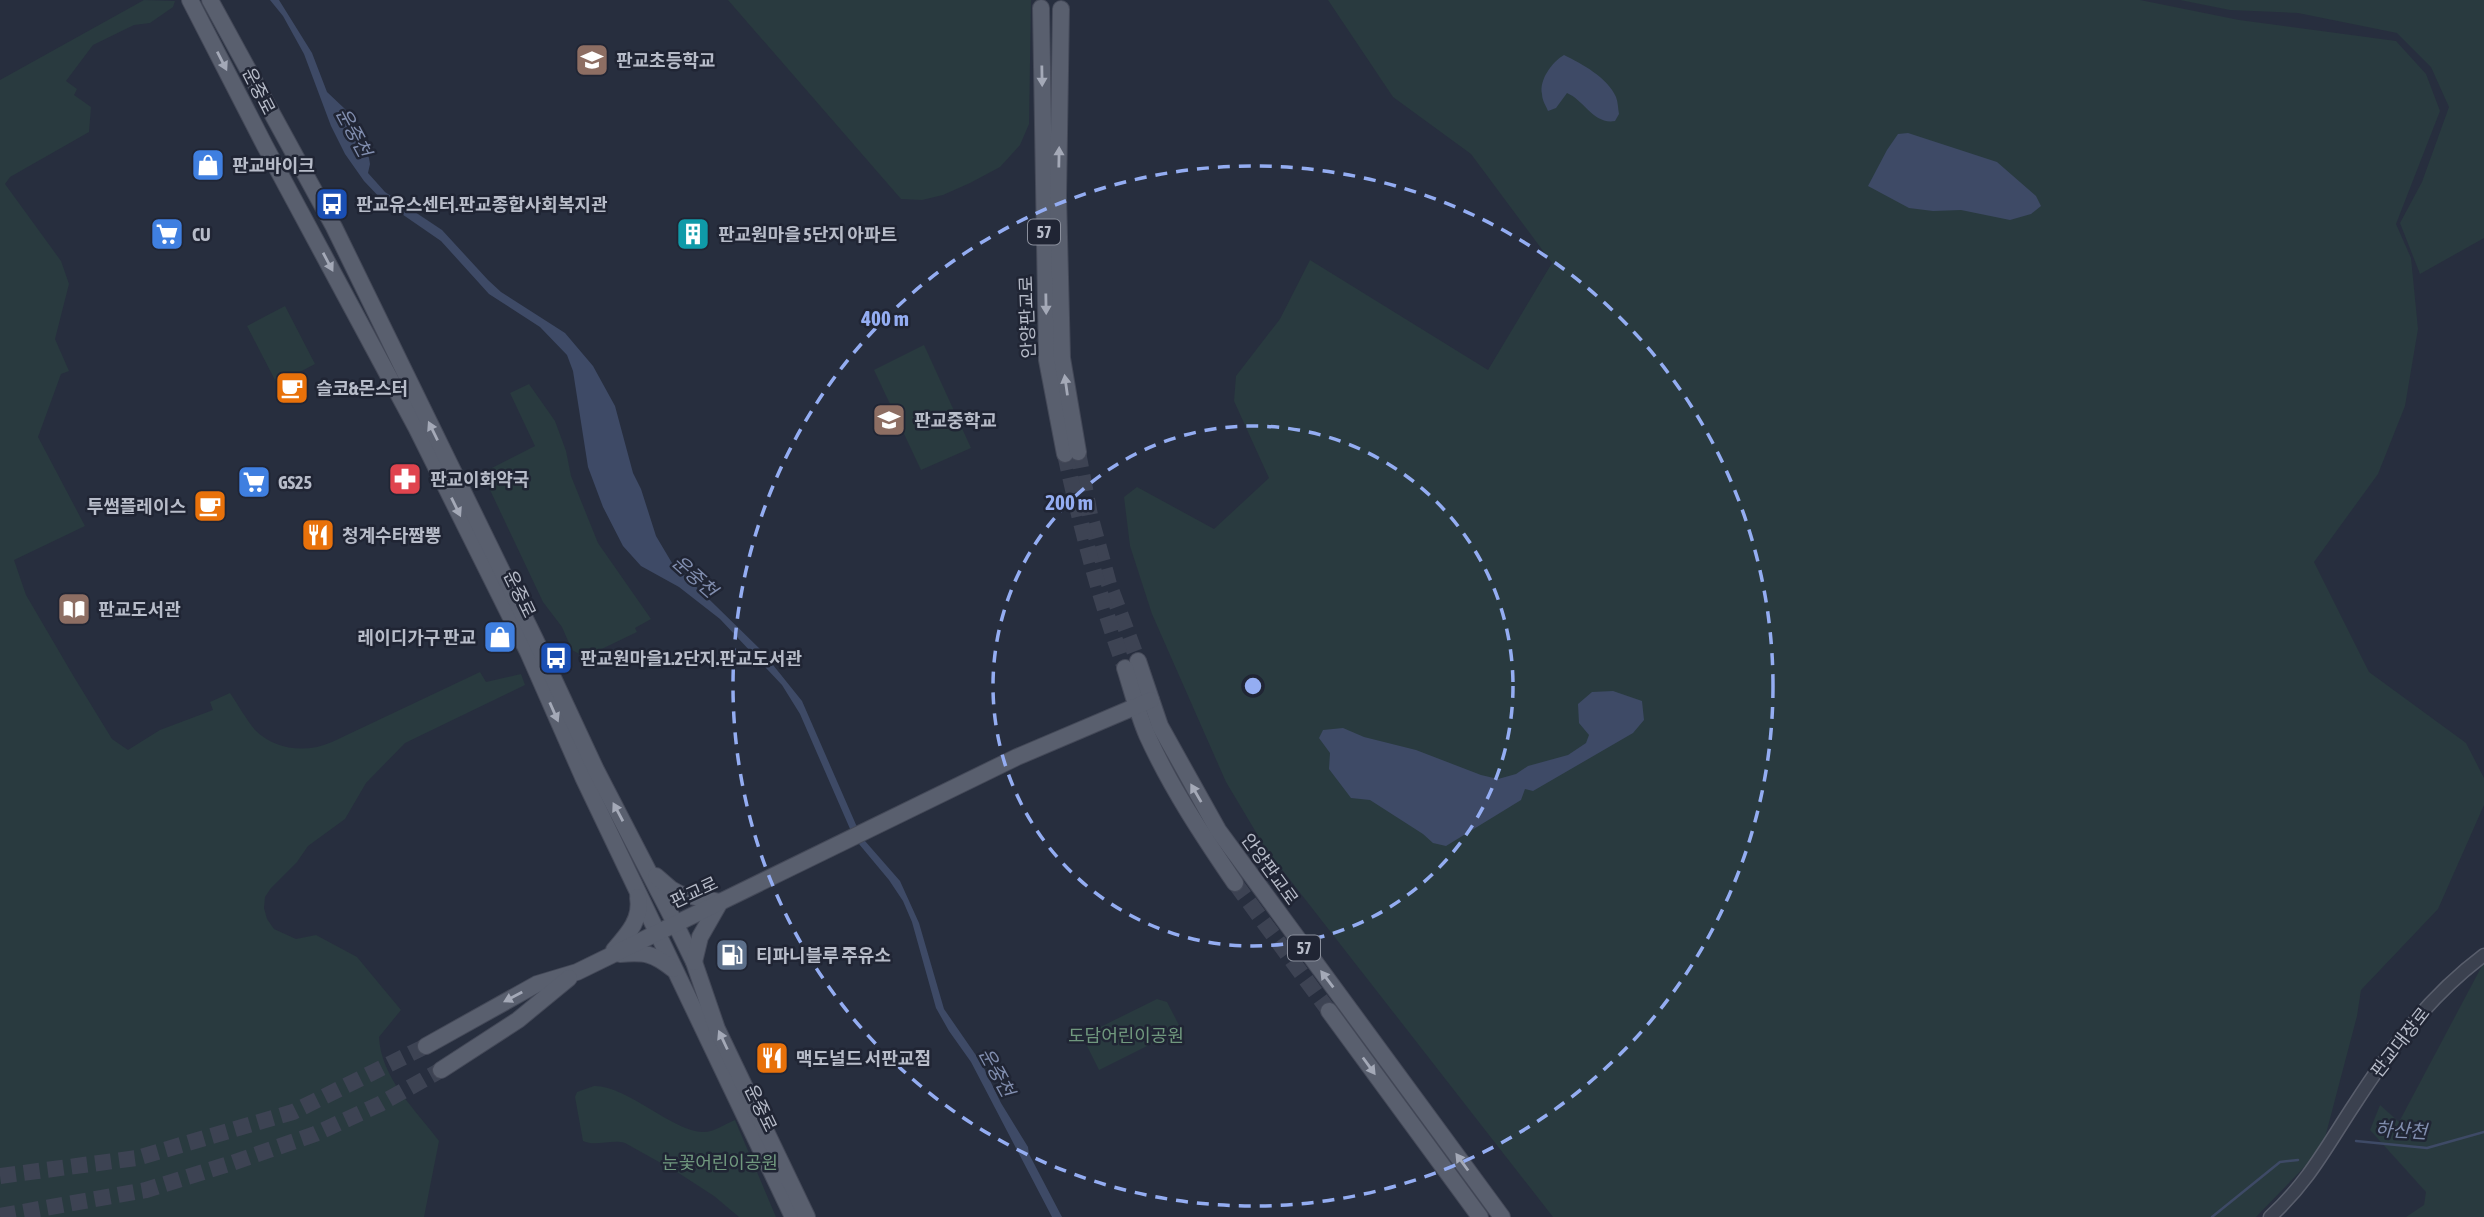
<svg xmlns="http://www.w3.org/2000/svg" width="2484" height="1217" viewBox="0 0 2484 1217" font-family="'Asap Condensed','Noto Sans KR',sans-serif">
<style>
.green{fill:#293a3f}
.water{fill:#3e4a66}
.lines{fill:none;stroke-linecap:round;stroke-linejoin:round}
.stream{stroke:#3e4a66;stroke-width:2.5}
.major-tunnel{stroke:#3d4353;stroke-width:16;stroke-dasharray:16 8;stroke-linecap:butt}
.minor-casing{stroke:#595e6c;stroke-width:15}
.major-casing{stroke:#444958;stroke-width:18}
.minor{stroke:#3b414f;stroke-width:12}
.major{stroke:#595f6e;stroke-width:16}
.oneway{fill:#a4a9b7}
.ring{fill:none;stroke:#94adf2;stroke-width:3.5;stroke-dasharray:12 9}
.labels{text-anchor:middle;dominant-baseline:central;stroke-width:5;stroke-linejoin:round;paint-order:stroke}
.shield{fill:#202534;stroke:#8a8f9c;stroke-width:2}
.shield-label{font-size:16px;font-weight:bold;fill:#b7bcc9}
.poi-label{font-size:18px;font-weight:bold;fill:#b7bcc9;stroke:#202534;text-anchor:start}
.street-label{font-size:18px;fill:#b7bcc9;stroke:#202534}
.park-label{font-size:18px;fill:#70987e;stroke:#202534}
.water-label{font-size:19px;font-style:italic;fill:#818eaf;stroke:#202534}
.centre{fill:#94adf2;stroke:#202534;stroke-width:3.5}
.ring-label{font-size:21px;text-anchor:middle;font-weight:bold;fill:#94adf2;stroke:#202534;stroke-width:5;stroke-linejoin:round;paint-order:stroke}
</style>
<rect width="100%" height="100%" fill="#272e3e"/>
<g class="green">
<path d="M144,0l31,1 -2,6 -23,16 -16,2 -41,20 -27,36 11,8 -3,6 17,12 -2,25 -79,45 -5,7 56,77 8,23 -14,55 14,32 -8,3 -23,63 47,89 -71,34 12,35 48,82 38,62 16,11 32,-20 53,-20 -3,-8 20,-9c8,12 16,26 25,37 21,21 52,23 77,12l148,-70 6,10 35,-8 4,11 -120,58 -39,40 -21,36 -37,27 -11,16 -26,26 -6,9 -1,11 3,11 7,10 22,10 20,-4 41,22 44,53 -22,27c2,41 36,72 60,104l-15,76h-424v-1137z"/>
<polygon points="728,0 1031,0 1029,124 1020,145 1000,167 970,183 943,195 922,200 901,199"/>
<polygon points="1328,0 2140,0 2239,20 2396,41 2426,74 2440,111 2396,224 2411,258 2418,329 2405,406 2378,474 2314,562 2369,672 2466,743 2484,778 2484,805 2438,909 2361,990 2357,1016 2322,1149 2256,1217 1553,1217 1266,849 1226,782 1152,614 1130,546 1124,497 1137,487 1214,529 1269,478 1234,401 1236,376 1280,319 1310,260 1488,370 1552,263 1471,154 1393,97"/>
<polygon points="2180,0 2484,0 2484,238 2420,274 2400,223 2422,182 2449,107 2431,67 2397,33 2298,13 2230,10"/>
<polygon points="285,306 315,364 277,384 247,326"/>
<polygon points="924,345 971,448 921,470 874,370"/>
<polygon points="529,384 555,421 566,451 571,476 598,543 651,619 635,628 637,632 585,657 572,650 562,627 543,602 482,473 535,446 510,393"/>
<polygon points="2484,962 2484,1217 2406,1217 2424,1205 2426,1192 2370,1130 2380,1105 2399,1122"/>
<polygon points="1157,999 1167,1002 1181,1029 1099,1070 1082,1036"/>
<path d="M594,1086c33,-1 80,47 110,46 10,0 21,-8 31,-12l41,97h-37l-25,-21 -37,-24 -52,-29c-14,-4 -29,4 -42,-2l-8,-44 2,-5z"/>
</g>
<g class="water">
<polygon points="270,0 279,0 312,53 327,92 345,109 369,158 370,164 368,173 385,192 442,230 488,280 501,292 565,333 593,366 615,406 633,473 641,489 656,536 672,563 761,650 802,701 857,827 865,841 900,881 919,923 944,1009 982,1064 1001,1103 1028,1147 1029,1154 1062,1217 1052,1217 971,1062 949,1031 936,1008 912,922 903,901 889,880 854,838 800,714 782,685 720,619 679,587 641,566 623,546 603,507 588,467 573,371 567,355 540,327 489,294 441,241 383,201 364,181 345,154 331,126 304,54 283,16"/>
<path d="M1564,55c18,9 43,22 52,42 2,5 2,12 3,17l-4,7c-21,4 -31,-21 -48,-28l-11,15 -8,3c-2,-5 -6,-11 -6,-17 -3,-14 10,-32 22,-39z"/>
<polygon points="1908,133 1997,162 2036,196 2041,206 2031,214 2010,220 1961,210 1933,211 1909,208 1868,186 1887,150 1898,134"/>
<polygon points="1613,691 1642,701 1644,720 1633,733 1533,791 1525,789 1521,800 1446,846 1433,843 1423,834 1370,800 1351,798 1329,769 1330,753 1319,738 1323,730 1343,728 1364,737 1416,750 1481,775 1498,779 1516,774 1528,766 1568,755 1586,743 1589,735 1579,723 1578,704 1592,692"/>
</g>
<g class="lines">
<g class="stream">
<polyline points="2356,1141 2427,1148 2484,1132"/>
<polyline points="2212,1217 2280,1162 2298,1160"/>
</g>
<g class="major-tunnel">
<polyline points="1078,452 1090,515 1109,584 1138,661"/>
<path d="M1065,454c16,73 34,144 60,214"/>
<polyline points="1235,883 1329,1011"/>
<polyline points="0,1176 137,1158 293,1112 426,1046"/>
<polyline points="0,1216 146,1190 232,1163 315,1134 380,1104 441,1070"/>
</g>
<defs>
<path id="minor" d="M2270,1217c39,-36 55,-68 84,-112 37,-57 74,-108 130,-150"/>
<g id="major">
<polyline points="190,0 265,146 416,427 528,652 583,777 793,1217"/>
<polyline points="210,0 334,227 535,639 596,770 675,923 694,962 717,1029 807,1217"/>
<polyline points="1041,8 1047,360 1065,454"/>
<polyline points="1061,9 1058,196 1062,358 1078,452"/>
<polyline points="1138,661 1160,726 1218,830 1502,1217"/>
<path d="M1125,668c7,22 13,46 22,67 24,53 56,101 88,148"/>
<polyline points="656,876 671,889 680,894 720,902"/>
<path d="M614,950c14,-16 28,-31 24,-53"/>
<path d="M620,954c25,-2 33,-1 53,15"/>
<polyline points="694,962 700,937 720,902"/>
<polyline points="1329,1011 1480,1217"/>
<polyline points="426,1046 537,984 577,972 1017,757 1151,700"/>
<polyline points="441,1070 518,1020 569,978"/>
</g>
</defs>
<use href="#minor" class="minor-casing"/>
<use href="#major" class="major-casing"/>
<use href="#minor" class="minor"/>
<use href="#major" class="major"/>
</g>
<defs><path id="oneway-solid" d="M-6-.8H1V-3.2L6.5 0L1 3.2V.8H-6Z" transform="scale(1.75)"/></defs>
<g class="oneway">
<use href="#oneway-solid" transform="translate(222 61) rotate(63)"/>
<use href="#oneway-solid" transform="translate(1042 76) rotate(89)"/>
<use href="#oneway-solid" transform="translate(1059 157) rotate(-89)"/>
<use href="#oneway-solid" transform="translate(328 262) rotate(62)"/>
<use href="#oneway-solid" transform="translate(1046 304) rotate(89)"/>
<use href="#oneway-solid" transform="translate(1066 385) rotate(-98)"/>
<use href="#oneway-solid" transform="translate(433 431) rotate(-116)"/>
<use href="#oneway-solid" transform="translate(456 507) rotate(64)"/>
<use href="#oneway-solid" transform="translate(554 712) rotate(66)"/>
<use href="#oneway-solid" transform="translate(1196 793) rotate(-120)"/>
<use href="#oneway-solid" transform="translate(618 812) rotate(-118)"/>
<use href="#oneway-solid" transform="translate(1327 979) rotate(-127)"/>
<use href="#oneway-solid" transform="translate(513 997) rotate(152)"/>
<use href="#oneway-solid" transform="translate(723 1040) rotate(-115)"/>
<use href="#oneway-solid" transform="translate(1369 1066) rotate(54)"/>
<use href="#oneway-solid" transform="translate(1462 1162) rotate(-126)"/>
</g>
<g class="ring">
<circle cx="1253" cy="686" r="260"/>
<circle cx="1253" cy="686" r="520"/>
</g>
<defs>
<symbol id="school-square" viewBox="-11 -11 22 22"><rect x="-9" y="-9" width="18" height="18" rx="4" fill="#8d6e63" stroke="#202534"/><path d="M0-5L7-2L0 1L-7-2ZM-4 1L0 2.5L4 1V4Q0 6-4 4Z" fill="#fff"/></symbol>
<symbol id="shop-square" viewBox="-11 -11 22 22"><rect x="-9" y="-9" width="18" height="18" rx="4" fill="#3f7fe0" stroke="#202534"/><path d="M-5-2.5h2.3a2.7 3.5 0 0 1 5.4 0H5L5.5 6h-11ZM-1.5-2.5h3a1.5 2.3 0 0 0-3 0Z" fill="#fff"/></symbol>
<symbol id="bus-square" viewBox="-11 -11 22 22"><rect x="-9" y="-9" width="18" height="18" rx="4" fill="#1a4fb4" stroke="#202534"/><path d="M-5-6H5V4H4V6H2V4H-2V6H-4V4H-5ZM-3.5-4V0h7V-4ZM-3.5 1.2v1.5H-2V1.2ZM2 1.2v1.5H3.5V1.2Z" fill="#fff"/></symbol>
<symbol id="supermarket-square" viewBox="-11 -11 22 22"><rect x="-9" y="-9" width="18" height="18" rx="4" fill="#3f7fe0" stroke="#202534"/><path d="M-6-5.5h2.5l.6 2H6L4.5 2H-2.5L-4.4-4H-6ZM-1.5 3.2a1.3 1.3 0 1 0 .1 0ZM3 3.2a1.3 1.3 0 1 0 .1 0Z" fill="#fff"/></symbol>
<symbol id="building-square" viewBox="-11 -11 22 22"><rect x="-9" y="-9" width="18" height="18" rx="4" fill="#0f9aa8" stroke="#202534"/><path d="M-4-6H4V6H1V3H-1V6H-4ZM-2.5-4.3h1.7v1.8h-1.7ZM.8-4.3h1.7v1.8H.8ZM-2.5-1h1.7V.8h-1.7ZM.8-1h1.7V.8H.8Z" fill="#fff"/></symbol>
<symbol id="cafe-square" viewBox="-11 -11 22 22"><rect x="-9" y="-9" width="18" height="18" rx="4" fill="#e8710a" stroke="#202534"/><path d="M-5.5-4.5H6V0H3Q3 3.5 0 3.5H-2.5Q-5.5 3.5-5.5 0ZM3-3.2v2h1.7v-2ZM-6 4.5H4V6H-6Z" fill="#fff"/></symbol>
<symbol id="pharmacy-square" viewBox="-11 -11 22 22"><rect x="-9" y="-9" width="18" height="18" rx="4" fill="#e0444e" stroke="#202534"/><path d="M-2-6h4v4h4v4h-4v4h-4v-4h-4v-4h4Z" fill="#fff"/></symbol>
<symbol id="restaurant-square" viewBox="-11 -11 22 22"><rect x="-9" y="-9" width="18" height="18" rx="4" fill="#e8710a" stroke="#202534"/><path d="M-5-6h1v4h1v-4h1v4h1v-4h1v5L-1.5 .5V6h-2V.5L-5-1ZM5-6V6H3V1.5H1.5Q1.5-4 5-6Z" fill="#fff"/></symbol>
<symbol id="library-square" viewBox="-11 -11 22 22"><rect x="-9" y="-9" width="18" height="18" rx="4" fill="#8d6e63" stroke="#202534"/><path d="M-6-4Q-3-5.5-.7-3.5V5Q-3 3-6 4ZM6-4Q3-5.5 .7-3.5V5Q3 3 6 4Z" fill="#fff"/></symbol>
<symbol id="fuel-square" viewBox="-11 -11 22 22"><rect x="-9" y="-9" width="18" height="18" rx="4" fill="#5c6f8a" stroke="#202534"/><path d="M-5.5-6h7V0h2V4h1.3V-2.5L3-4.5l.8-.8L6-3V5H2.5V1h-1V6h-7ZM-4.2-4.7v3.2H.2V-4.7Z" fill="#fff"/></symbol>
</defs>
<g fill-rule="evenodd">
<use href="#school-square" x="573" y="41" width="38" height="38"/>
<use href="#shop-square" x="189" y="146" width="38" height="38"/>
<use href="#bus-square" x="313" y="185" width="38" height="38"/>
<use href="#supermarket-square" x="148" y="215" width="38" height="38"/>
<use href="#building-square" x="674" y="215" width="38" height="38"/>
<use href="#cafe-square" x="273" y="369" width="38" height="38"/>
<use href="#school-square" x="870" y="401" width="38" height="38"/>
<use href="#pharmacy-square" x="386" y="460" width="38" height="38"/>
<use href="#supermarket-square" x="235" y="463" width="38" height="38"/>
<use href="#cafe-square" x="191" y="487" width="38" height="38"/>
<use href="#restaurant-square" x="299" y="516" width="38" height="38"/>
<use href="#library-square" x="55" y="590" width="38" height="38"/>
<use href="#shop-square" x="481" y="618" width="38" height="38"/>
<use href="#bus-square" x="537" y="639" width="38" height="38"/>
<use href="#fuel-square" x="713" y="936" width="38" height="38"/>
<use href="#restaurant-square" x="753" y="1039" width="38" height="38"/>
</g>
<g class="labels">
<g class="shield">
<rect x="1028" y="219.5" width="32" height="25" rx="5"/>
<rect x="1288" y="935.5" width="32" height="25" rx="5"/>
</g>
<g class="shield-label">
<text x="1044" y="232">57</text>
<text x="1304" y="948">57</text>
</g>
<g class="poi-label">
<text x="616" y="60">판교초등학교</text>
<text x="232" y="165">판교바이크</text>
<text x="356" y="204">판교유스센터.판교종합사회복지관</text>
<text x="192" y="234">CU</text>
<text x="718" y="234">판교원마을 5단지 아파트</text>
<text x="316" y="388">슬코&amp;몬스터</text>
<text x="914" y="420">판교중학교</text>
<text x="430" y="479">판교이화약국</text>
<text x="278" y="482">GS25</text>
<text x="186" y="506" text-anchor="end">투썸플레이스</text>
<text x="342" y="535">청계수타짬뽕</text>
<text x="98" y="609">판교도서관</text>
<text x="476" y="637" text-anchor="end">레이디가구 판교</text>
<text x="580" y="658">판교원마을1.2단지.판교도서관</text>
<text x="756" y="955">티파니블루 주유소</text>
<text x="796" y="1058">맥도널드 서판교점</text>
</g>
<g class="street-label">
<text transform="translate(259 91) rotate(63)">운중로</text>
<text transform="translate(1027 317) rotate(-92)">안양판교로</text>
<text transform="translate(520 594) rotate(64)">운중로</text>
<text transform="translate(1270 869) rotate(54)">안양판교로</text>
<text transform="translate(694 892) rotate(-25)">판교로</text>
<text transform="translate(2400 1042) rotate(-52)">판교대장로</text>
<text transform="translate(761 1108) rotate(64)">운중로</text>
</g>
<g class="park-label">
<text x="1126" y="1035">도담어린이공원</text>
<text x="720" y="1162">눈꽃어린이공원</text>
</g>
<g class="water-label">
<text transform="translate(354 132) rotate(62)">운중천</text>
<text transform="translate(695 576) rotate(42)">운중천</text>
<text transform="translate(997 1072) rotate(61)">운중천</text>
<text transform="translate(2401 1130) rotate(3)">하산천</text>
</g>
</g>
<circle cx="1253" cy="686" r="10" class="centre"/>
<g class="ring-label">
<text x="885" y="326">400 m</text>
<text x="1069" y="510">200 m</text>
</g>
</svg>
